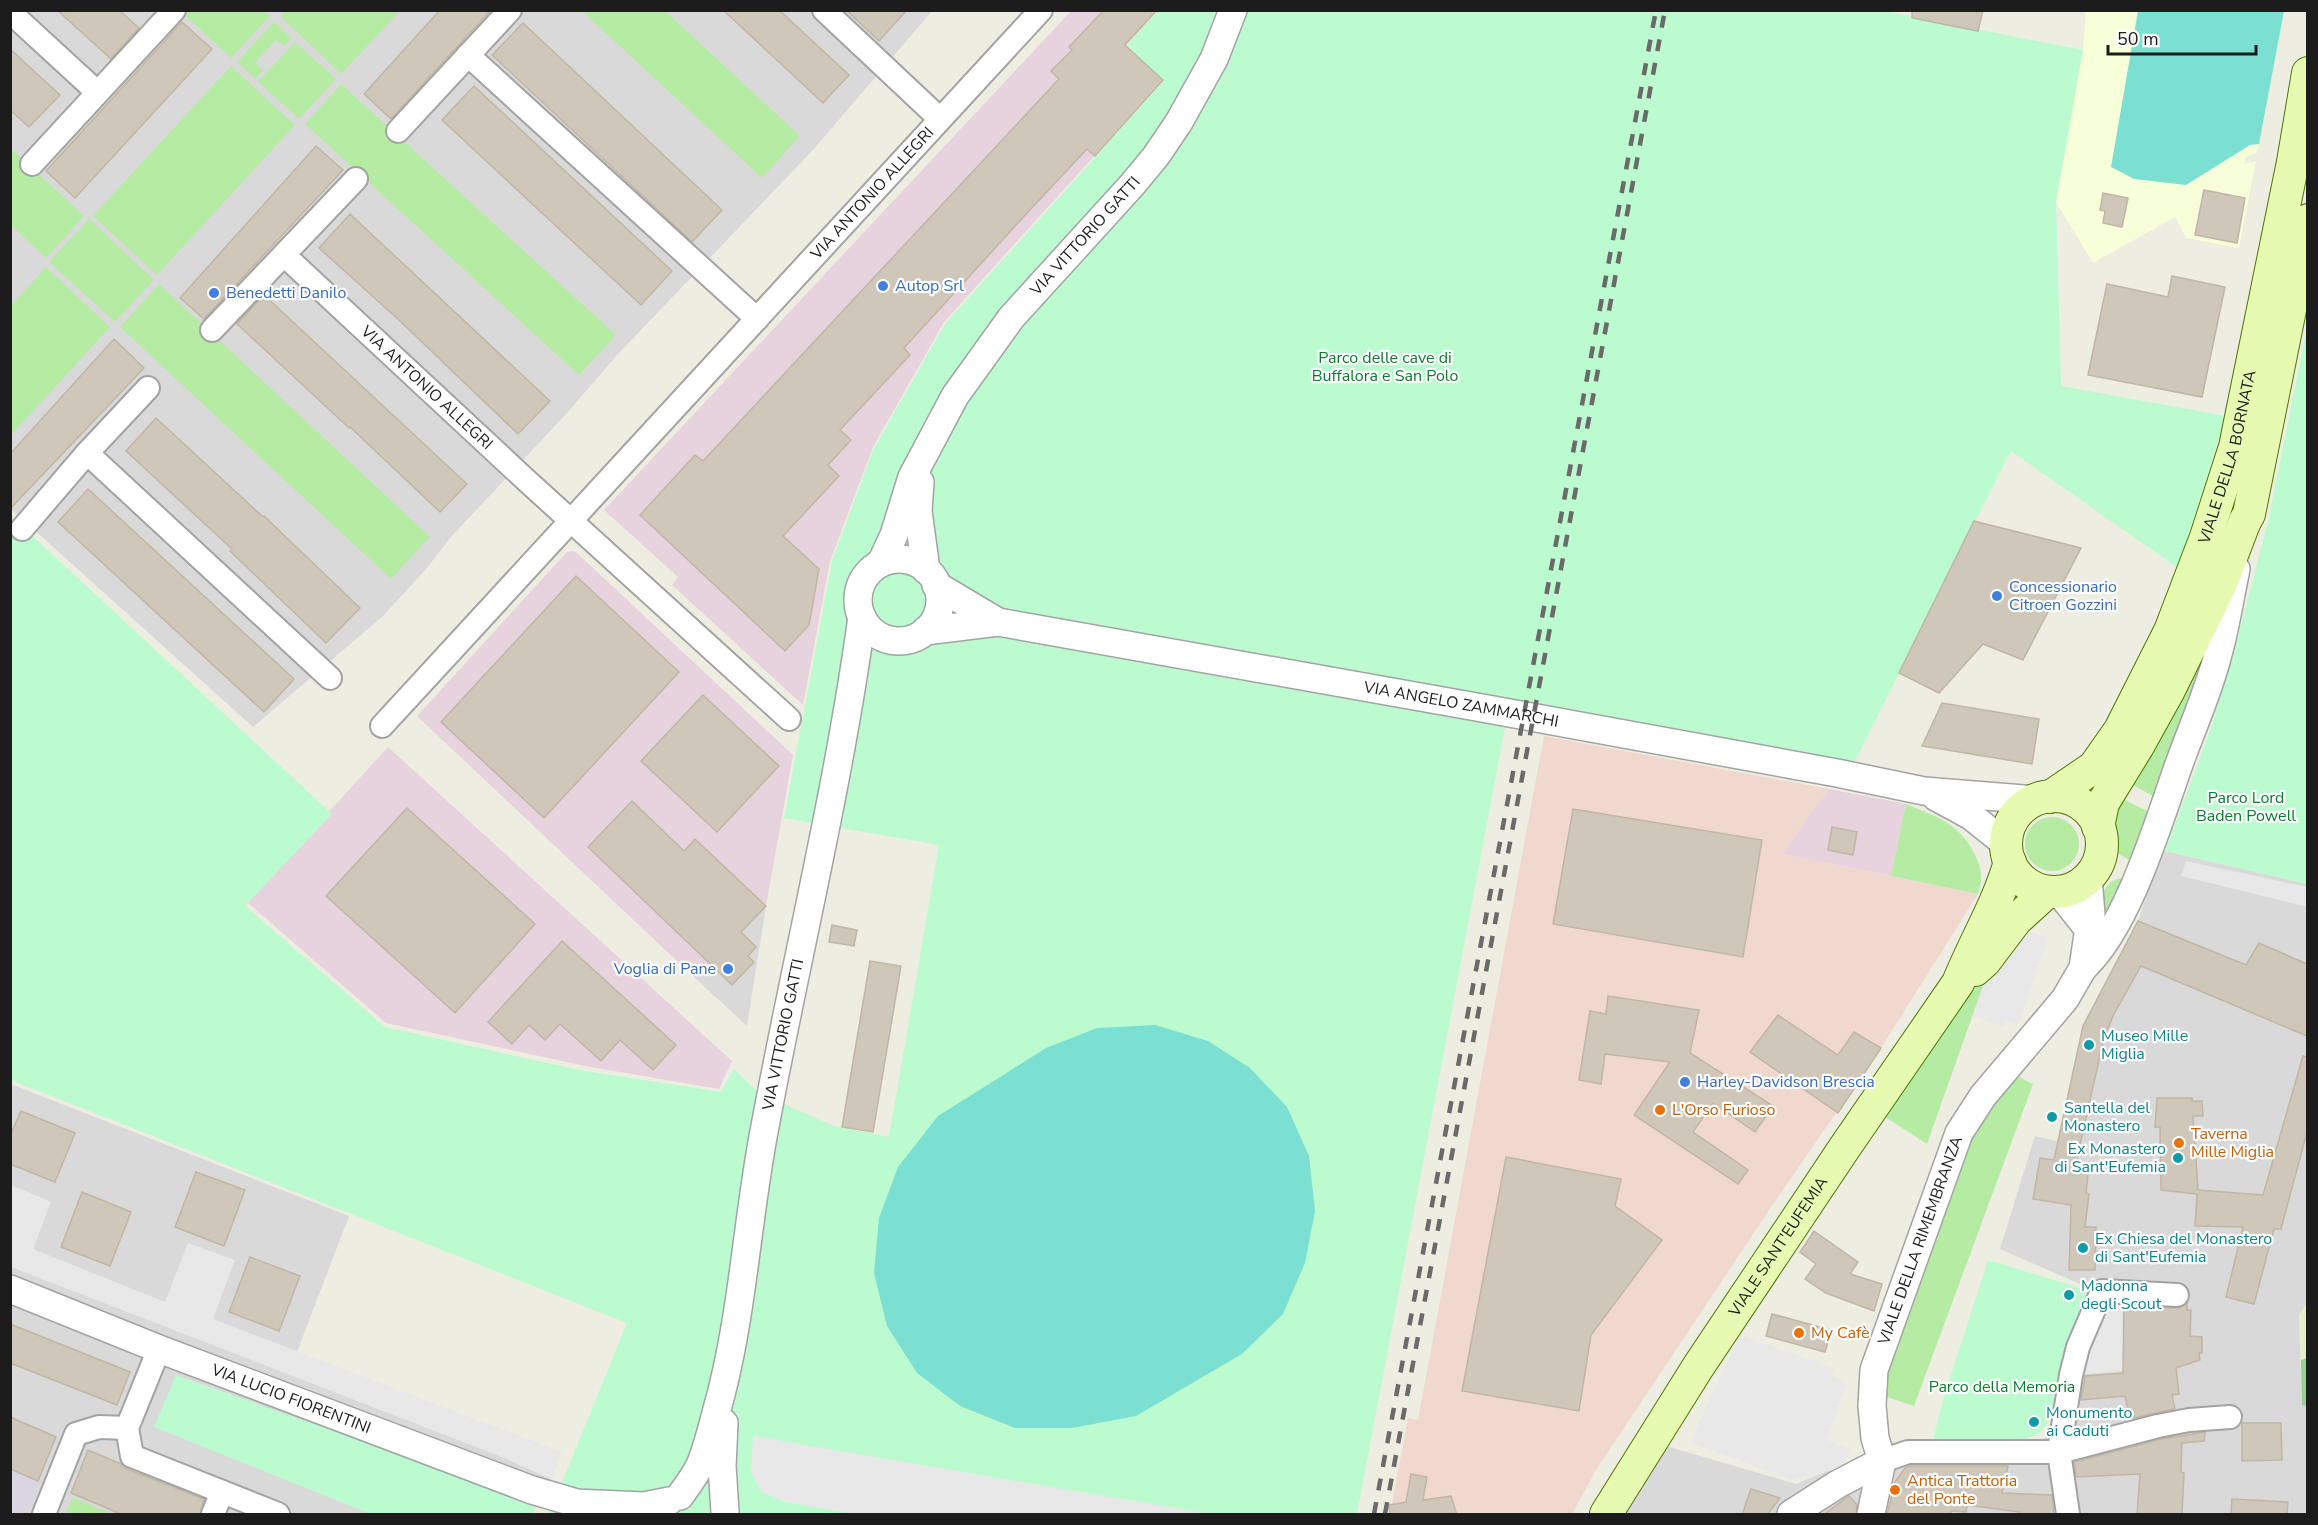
<svg xmlns="http://www.w3.org/2000/svg" width="2318" height="1525" viewBox="0 0 2318 1525" font-family="'Nunito Sans',sans-serif">
<style>
.residential{fill:#dad9d9}
.commercial{fill:#f0d8cf}
.industrial{fill:#e7d3de}
.education{fill:#f6ffd9}
.farmland{fill:#e3eecb}
.grass{fill:#b6eba4}
.forest{fill:#97cf94}
.park{fill:#bbfbcf}
.pitch{fill:#7be0d1}
.parking{fill:#e8e8e8}
.plaza{fill:#d9d5e3}
.building{fill:#cec7ba;stroke:#c0b6a3;stroke-width:1.5}
.lines{fill:none;stroke-linecap:round;stroke-linejoin:round}
.minor-casing{stroke:#a3a3a3;stroke-width:26}
.tertiary-casing{stroke:#a3a3a3;stroke-width:30}
.secondary-casing{stroke:#4d7501;stroke-width:34}
.minor{stroke:#fff;stroke-width:22}
.tertiary{stroke:#fff;stroke-width:27}
.secondary{stroke:#e6fbb1;stroke-width:32}
.rail{stroke:#6a6a6a;stroke-width:4.5;stroke-dasharray:12 12;stroke-linecap:butt}
.shop-dot{fill:#3f7fe0;stroke:#fff;stroke-width:2}
.culture-dot{fill:#0f9aa8;stroke:#fff;stroke-width:2}
.food-dot{fill:#e8710a;stroke:#fff;stroke-width:2}
.labels{text-anchor:middle;dominant-baseline:central;stroke-width:4.5;stroke-linejoin:round;paint-order:stroke}
.street-label{font-size:16px;fill:#1c1c1c;stroke:#fff}
.shop-label{font-size:16px;fill:#366cbe;stroke:#fff;text-anchor:start}
.park-label{font-size:16px;fill:#087c2d;stroke:#fff}
.culture-label{font-size:16px;fill:#0d838f;stroke:#fff;text-anchor:start}
.food-label{font-size:16px;fill:#c56008;stroke:#fff;text-anchor:start}
</style>
<rect width="100%" height="100%" fill="#eeede1"/>
<g class="residential">
<polygon points="11,11 932,11 812,151 618,354 567,413 450,538 427,568 382,617 253,727 11,509"/>
<polygon points="2165,851 2307,884 2308,1302 2299,1315 2302,1404 2308,1406 2307,1514 1625,1514 1666,1446 1796,1484 1886,1447 2042,1447 2096,1291 2000,1249 2035,1136 2057,1141 2083,1026 2138,921 2153,875"/>
<polygon points="766,906 747,1026 696,979"/>
<polygon points="13,1085 349,1216 297,1352 561,1452 551,1479 532,1514 11,1514 10,1091"/>
</g>
<polygon class="commercial" points="1544,736 1829,789 1782,854 1978,894 1881,1048 1771,1207 1597,1468 1572,1514 1390,1514 1408,1418 1418,1420"/>
<g class="industrial">
<polygon points="1071,11 1157,11 1125,45 1163,80 944,322 873,447 830,561 803,705 672,585 678,577 604,510"/>
<polygon points="573,551 577,553 793,755 766,906 696,979 417,716 567,552"/>
<polygon points="388,747 732,1061 719,1089 585,1066 386,1023 247,902"/>
<polygon points="1829,789 1906,804 1891,876 1782,854"/>
</g>
<polygon class="education" points="2086,11 2284,11 2257,153 2246,157 2244,164 2256,161 2239,248 2186,238 2175,217 2093,263 2056,202 2083,50"/>
<polygon class="farmland" points="2307,1302 2307,1358 2301,1360 2299,1315"/>
<g class="grass">
<polygon points="285,10 400,10 400,11 341,74 280,16"/>
<polygon points="180,11 264,11 270,16 231,58"/>
<polygon points="582,11 665,11 800,136 762,178"/>
<polygon points="274,22 292,38 284,46 276,40 255,63 263,70 255,79 237,62"/>
<polygon points="295,42 336,79 299,119 258,82"/>
<polygon points="231,66 295,125 157,275 93,216"/>
<polygon points="341,84 616,335 579,375 305,124"/>
<polygon points="10,148 84,216 46,258 11,225"/>
<polygon points="89,219 154,280 115,322 49,262"/>
<polygon points="46,267 110,327 11,435 11,306"/>
<polygon points="159,284 430,537 391,579 120,327"/>
<polygon points="2213,627 2195,685 2153,796 2129,783"/>
<polygon points="2119,797 2149,812 2129,860 2119,854 2112,844 2117,835 2116,830 2110,825"/>
<path d="M1906,804c32,13 55,20 70,53 6,14 7,22 2,37l-87,-18z"/>
<circle cx="2052" cy="844" r="27"/>
<path d="M2123,878l4,1 -24,50c-1,-20 -7,-48 20,-51z"/>
<polygon points="1990,966 1927,1144 1882,1115"/>
<polygon points="2019,1077 2033,1084 1914,1406 1884,1396 1888,1369 1959,1166 1986,1110"/>
<polygon points="72,1498 113,1514 66,1514"/>
</g>
<polygon class="forest" points="2307,1358 2307,1406 2302,1405 2301,1360"/>
<g class="park">
<polygon points="1879,10 2083,50 2056,202 2061,386 2226,416 2178,568 2011,451 1854,763 1510,701 1357,1514 549,1514 627,1323 11,1080 10,515 332,814 245,906 385,1027 579,1070 721,1092 734,1069 760,1094 834,1126 889,1137 939,845 784,818 832,561 874,448 945,324 1164,81 1127,45 1158,11"/>
<polygon points="2307,327 2308,884 2307,884 2165,851 2211,728 2241,625 2268,522"/>
<polygon points="1988,1260 2090,1291 2069,1351 2059,1371 2055,1387 2053,1412 2048,1423 2039,1433 2024,1440 1932,1444 1943,1400"/>
<polygon points="176,1375 537,1504 532,1514 368,1514 368,1513 154,1427"/>
</g>
<g class="pitch">
<polygon points="2138,11 2284,11 2259,144 2250,145 2186,185 2134,179 2111,167"/>
<polygon points="1155,1025 1208,1041 1250,1068 1287,1107 1309,1156 1315,1211 1305,1263 1283,1314 1242,1354 1136,1416 1072,1428 1015,1428 960,1406 917,1373 887,1326 874,1273 879,1218 898,1167 938,1116 1046,1048 1097,1028"/>
</g>
<g class="parking">
<polygon points="2186,861 2307,887 2307,907 2181,876"/>
<polygon points="2016,927 2048,938 2018,1025 2006,1021 2004,1027 1973,1016 1990,966 2002,969"/>
<polygon points="11,1185 51,1202 33,1249 165,1302 188,1243 235,1260 213,1319 561,1452 551,1479 502,1457 11,1267"/>
<polygon points="2093,1295 2122,1297 2123,1371 2071,1375"/>
<polygon points="1740,1335 1834,1368 1831,1376 1847,1382 1827,1440 1850,1449 1841,1468 1792,1480 1690,1442"/>
<polygon points="753,1436 1027,1483 1212,1514 855,1514 786,1502 761,1492 751,1472"/>
</g>
<polygon class="plaza" points="10,1469 38,1481 26,1514 11,1514"/>
<g class="building">
<polygon points="57,10 119,10 139,28 111,59"/>
<polygon points="440,10 491,10 391,119 364,94"/>
<polygon points="723,10 779,10 849,75 823,103"/>
<polygon points="846,10 907,10 879,41"/>
<polygon points="1104,10 1157,10 1125,45 1163,80 1095,156 1087,149 1028,212 904,348 910,355 840,430 851,440 828,465 839,476 783,536 819,569 809,625 785,651 640,515 695,455 703,461 1059,79 1051,71 1072,50 1069,47"/>
<polygon points="1912,10 1983,10 1978,31 1912,18"/>
<polygon points="182,22 212,49 75,198 46,171"/>
<polygon points="523,23 722,210 692,242 492,55"/>
<polygon points="10,49 60,95 29,127 10,110"/>
<polygon points="474,86 672,271 641,305 442,120"/>
<polygon points="316,146 343,170 204,319 180,298"/>
<polygon points="2204,190 2245,198 2237,243 2195,235"/>
<polygon points="2103,193 2128,198 2122,227 2103,223 2105,211 2100,210"/>
<polygon points="350,214 550,401 518,434 400,321 319,248"/>
<polygon points="2172,276 2225,287 2202,397 2088,375 2107,284 2168,297"/>
<polygon points="264,295 467,484 440,512 350,427 349,428 237,324"/>
<polygon points="114,339 144,368 10,509 10,454"/>
<polygon points="156,418 263,517 264,516 360,608 326,643 230,551 232,549 126,451"/>
<polygon points="88,489 294,679 264,712 58,522"/>
<polygon points="1974,521 2081,548 2023,660 1983,644 1939,693 1899,673"/>
<polygon points="576,576 679,672 544,818 441,722"/>
<polygon points="703,695 779,766 717,832 641,761"/>
<polygon points="1942,703 2039,719 2032,764 1922,746"/>
<polygon points="632,801 684,851 695,839 766,906 741,932 756,947 748,956 754,962 732,985 588,847"/>
<polygon points="407,808 535,924 455,1013 326,896"/>
<polygon points="1573,809 1762,840 1743,957 1553,924"/>
<polygon points="1832,827 1857,832 1853,855 1828,850"/>
<polygon points="2138,921 2246,965 2259,943 2307,964 2307,1036 2141,966 2114,1014 2104,1038 2076,1163 2089,1165 2086,1193 2089,1194 2085,1227 2096,1227 2095,1270 2069,1270 2071,1205 2033,1199 2040,1158 2054,1160 2083,1026"/>
<polygon points="832,925 857,930 854,946 829,942"/>
<polygon points="562,941 676,1045 653,1070 620,1040 601,1061 560,1024 545,1040 529,1025 512,1044 488,1022"/>
<polygon points="870,961 901,966 873,1132 842,1127"/>
<polygon points="1608,996 1699,1010 1690,1053 1773,1106 1755,1132 1713,1103 1693,1132 1748,1170 1738,1184 1634,1115 1670,1062 1605,1054 1601,1084 1579,1080 1590,1011 1606,1014"/>
<polygon points="1778,1015 1838,1055 1854,1032 1881,1048 1838,1113 1750,1052"/>
<polygon points="2303,1056 2307,1057 2307,1132 2281,1229 2274,1229 2254,1304 2226,1297 2243,1227 2195,1226 2197,1194 2161,1190 2160,1127 2155,1127 2157,1098 2192,1098 2192,1101 2202,1101 2203,1116 2193,1116 2198,1190 2263,1195"/>
<polygon points="21,1111 75,1133 55,1182 10,1164 10,1136"/>
<polygon points="1506,1157 1621,1179 1615,1206 1662,1240 1591,1335 1579,1411 1462,1391"/>
<polygon points="196,1172 245,1190 224,1246 175,1227"/>
<polygon points="82,1192 131,1212 110,1266 61,1247"/>
<polygon points="1814,1231 1858,1262 1850,1274 1882,1284 1874,1311 1826,1293 1805,1279 1816,1264 1800,1252"/>
<polygon points="250,1257 300,1276 279,1331 229,1312"/>
<polygon points="2187,1303 2187,1310 2191,1310 2190,1336 2202,1337 2202,1353 2199,1353 2200,1360 2176,1368 2179,1394 2172,1395 2175,1409 2130,1419 2125,1396 2081,1400 2085,1376 2123,1373 2124,1310 2127,1310 2127,1306 2176,1308"/>
<polygon points="1772,1314 1831,1330 1825,1352 1766,1336"/>
<polygon points="10,1324 130,1372 117,1405 10,1363"/>
<polygon points="10,1417 56,1437 38,1481 10,1469"/>
<polygon points="2242,1423 2281,1423 2282,1460 2242,1461"/>
<polygon points="2205,1432 2204,1441 2182,1443 2181,1472 2184,1473 2182,1515 2137,1515 2140,1474 2076,1477 2074,1462 2161,1439"/>
<polygon points="88,1450 121,1464 127,1469 204,1499 200,1515 123,1515 71,1493"/>
<polygon points="1910,1466 2008,1466 2002,1493 2052,1495 2054,1515 2019,1515 2019,1512 1967,1505 1966,1512 1951,1511 1951,1515 1887,1515 1895,1482 1905,1468"/>
<polygon points="1411,1474 1427,1477 1423,1500 1451,1496 1457,1515 1390,1515 1389,1505 1406,1502"/>
<polygon points="1751,1489 1780,1498 1767,1515 1742,1515"/>
<polygon points="1849,1496 1857,1505 1856,1515 1823,1515"/>
<polygon points="2232,1499 2288,1502 2287,1515 2231,1515"/>
</g>
<g class="lines">
<defs>
<g id="minor">
<polyline points="824,10 940,119"/>
<polyline points="10,12 97,92"/>
<polyline points="468,55 757,319"/>
<polyline points="398,131 510,10"/>
<polyline points="32,164 174,10"/>
<path id="s1" d="M284,255l242,225 263,239"/>
<polyline points="212,330 356,179"/>
<polyline points="87,453 330,678"/>
<polyline points="22,529 87,453 148,388"/>
<path id="s2" d="M382,726l659,-716"/>
<polyline points="159,1349 127,1428 132,1456 278,1514"/>
<polyline points="1882,1461 1908,1452 2059,1452 2158,1426 2189,1420 2230,1417"/>
<polyline points="44,1514 76,1434 99,1427 127,1428"/>
<polyline points="213,1514 222,1492"/>
<polyline points="2068,1514 2059,1452 2071,1375 2078,1347 2102,1291 2177,1295"/>
</g>
<g id="tertiary">
<polyline points="920,482 918,511 926,570"/>
<circle cx="899" cy="600" r="41"/>
<path id="s3" d="M881,563l13,-28 18,-58 43,-81 56,-78 121,-133 24,-29 23,-34 35,-63 19,-49"/>
<polyline points="936,585 998,622"/>
<path id="s4" d="M925,631l73,-9 484,86 355,65 87,18 112,9"/>
<polyline points="1936,797 1971,816 2006,844"/>
<polyline points="2059,892 2089,930"/>
<path d="M2084,967c43,-40 73,-140 93,-197 13,-38 31,-76 41,-116 8,-28 12,-57 18,-85"/>
<path id="s5" d="M10,1289l149,60 373,141 41,12 22,12"/>
<polyline points="724,1423 722,1466 725,1512"/>
<path id="s6" d="M680,1496c7,-10 15,-20 20,-31 7,-16 11,-34 16,-52 26,-90 30,-184 47,-276 32,-174 75,-345 99,-520"/>
<polyline points="574,1503 644,1506 669,1501"/>
<polyline points="1791,1514 1838,1484 1882,1461"/>
<path id="s7" d="M1871,1514l11,-53 -7,-23 -3,-32 2,-36 85,-237 24,-37 82,-97 18,-31 8,-54 -3,-36"/>
</g>
<g id="secondary">
<circle cx="2054" cy="844" r="48"/>
<path id="s8" d="M2050,797l44,-30 26,-37 50,-99 36,-94 29,-90 58,-285 15,-89"/>
<polyline points="2098,827 2103,803 2138,746 2169,690 2220,586 2245,521 2249,514 2308,220"/>
<polyline points="1975,970 1985,961 2016,920 2047,892"/>
<path id="s9" d="M1606,1514l92,-147 147,-220 113,-164c16,-40 40,-79 52,-121"/>
</g>
</defs>
<use href="#minor" class="minor-casing"/>
<use href="#tertiary" class="tertiary-casing"/>
<use href="#secondary" class="secondary-casing"/>
<use href="#minor" class="minor"/>
<use href="#tertiary" class="tertiary"/>
<use href="#secondary" class="secondary"/>
<g class="rail">
<polyline points="1374,1514 1656,10"/>
<polyline points="1385,1514 1665,10"/>
</g>
</g>
<g class="shop-dot">
<circle cx="883" cy="286" r="6"/>
<circle cx="214" cy="293" r="6"/>
<circle cx="1997" cy="596" r="6"/>
<circle cx="728" cy="969" r="6"/>
<circle cx="1685" cy="1082" r="6"/>
</g>
<g class="culture-dot">
<circle cx="2089" cy="1045" r="6"/>
<circle cx="2052" cy="1117" r="6"/>
<circle cx="2178" cy="1158" r="6"/>
<circle cx="2083" cy="1248" r="6"/>
<circle cx="2069" cy="1295" r="6"/>
<circle cx="2034" cy="1422" r="6"/>
</g>
<g class="food-dot">
<circle cx="1660" cy="1110" r="6"/>
<circle cx="2179" cy="1143" r="6"/>
<circle cx="1799" cy="1333" r="6"/>
<circle cx="1895" cy="1490" r="6"/>
</g>
<g class="labels">
<g class="street-label">
<text stroke="none"><textPath href="#s2" startOffset="724">VIA ANTONIO ALLEGRI</textPath></text>
<text stroke="none"><textPath href="#s3" startOffset="390">VIA VITTORIO GATTI</textPath></text>
<text stroke="none"><textPath href="#s1" startOffset="195">VIA ANTONIO ALLEGRI</textPath></text>
<text stroke="none"><textPath href="#s8" startOffset="393">VIALE DELLA BORNATA</textPath></text>
<text stroke="none"><textPath href="#s4" startOffset="544">VIA ANGELO ZAMMARCHI</textPath></text>
<text stroke="none"><textPath href="#s6" startOffset="476">VIA VITTORIO GATTI</textPath></text>
<text stroke="none"><textPath href="#s7" startOffset="284">VIALE DELLA RIMEMBRANZA</textPath></text>
<text stroke="none"><textPath href="#s9" startOffset="318">VIALE SANT'EUFEMIA</textPath></text>
<text stroke="none"><textPath href="#s5" startOffset="302">VIA LUCIO FIORENTINI</textPath></text>
</g>
<g class="shop-label">
<text x="895" y="286">Autop Srl</text>
<text x="226" y="293">Benedetti Danilo</text>
<text x="2009" y="587">Concessionario<tspan x="2009" dy="18">Citroen Gozzini</tspan></text>
<text x="716" y="969" text-anchor="end">Voglia di Pane</text>
<text x="1697" y="1082">Harley-Davidson Brescia</text>
</g>
<g class="park-label">
<text x="1385" y="358">Parco delle cave di<tspan x="1385" dy="18">Buffalora e San Polo</tspan></text>
<text x="2246" y="798">Parco Lord<tspan x="2246" dy="18">Baden Powell</tspan></text>
<text x="2002" y="1387">Parco della Memoria</text>
</g>
<g class="culture-label">
<text x="2101" y="1036">Museo Mille<tspan x="2101" dy="18">Miglia</tspan></text>
<text x="2064" y="1108">Santella del<tspan x="2064" dy="18">Monastero</tspan></text>
<text x="2166" y="1149" text-anchor="end">Ex Monastero<tspan x="2166" dy="18">di Sant'Eufemia</tspan></text>
<text x="2095" y="1239">Ex Chiesa del Monastero<tspan x="2095" dy="18">di Sant'Eufemia</tspan></text>
<text x="2081" y="1286">Madonna<tspan x="2081" dy="18">degli Scout</tspan></text>
<text x="2046" y="1413">Monumento<tspan x="2046" dy="18">ai Caduti</tspan></text>
</g>
<g class="food-label">
<text x="1672" y="1110">L'Orso Furioso</text>
<text x="2191" y="1134">Taverna<tspan x="2191" dy="18">Mille Miglia</tspan></text>
<text x="1811" y="1333">My Cafè</text>
<text x="1907" y="1481">Antica Trattoria<tspan x="1907" dy="18">del Ponte</tspan></text>
</g>
</g>
<rect width="2318" height="1525" fill="none" stroke="#1c1c1c" stroke-width="24"/>
<path d="M2108 45v9h148v-9" fill="none" stroke="#1c1c1c" stroke-width="3"/>
<text x="2117" y="45" font-size="18" fill="#1c1c1c" stroke="#ffffff" stroke-width="4.5" paint-order="stroke">50 m</text>
</svg>
